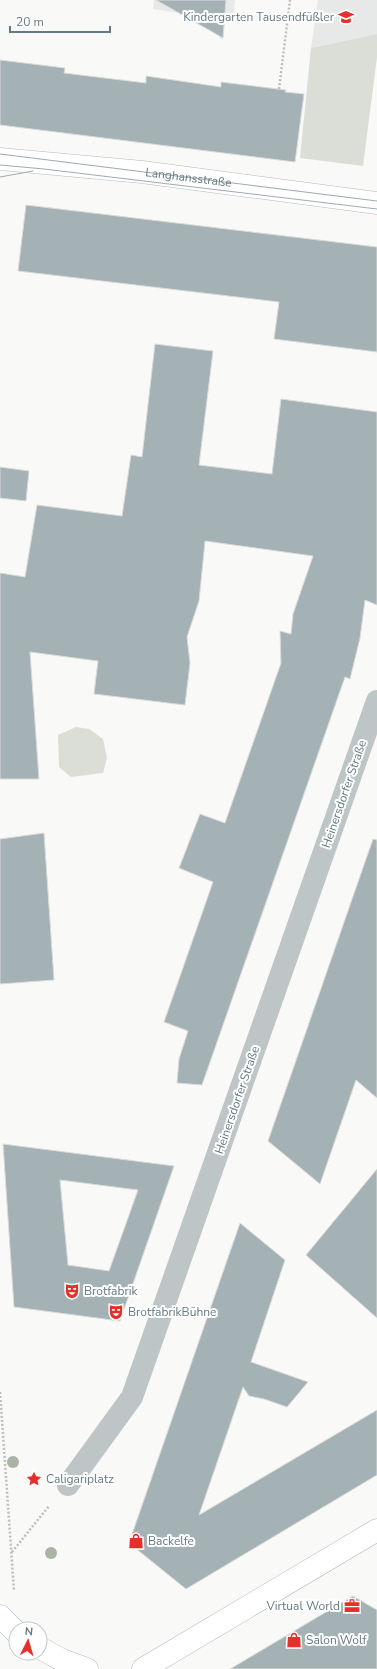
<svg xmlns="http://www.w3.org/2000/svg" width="377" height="1669" viewBox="0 0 377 1669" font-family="'Nunito Sans',sans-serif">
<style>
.built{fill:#e7e9e8}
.green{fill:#daded6}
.building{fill:#a4b1b5;stroke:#dbdbd9;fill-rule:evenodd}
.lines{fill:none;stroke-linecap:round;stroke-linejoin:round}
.secondary-casing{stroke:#b2bbbe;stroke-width:23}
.path{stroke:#babfc1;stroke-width:2.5;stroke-dasharray:2 2;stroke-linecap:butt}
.street{stroke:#bdc5c7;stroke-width:22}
.secondary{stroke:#fff;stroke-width:22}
.tram{stroke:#9faaae;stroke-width:1}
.tree{fill:#abb3a6}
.labels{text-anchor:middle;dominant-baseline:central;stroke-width:4;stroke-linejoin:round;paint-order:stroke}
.poi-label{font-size:12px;fill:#647a82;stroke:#fff;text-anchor:start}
.street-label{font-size:12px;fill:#647a82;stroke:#fff}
</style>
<rect width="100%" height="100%" fill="#f9f9f7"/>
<g class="built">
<polygon points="154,0 235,0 233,20 225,20 223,39 220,39 219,36 179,13 153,9"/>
<polygon points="318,0 377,0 377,34 311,48"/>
</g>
<g class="green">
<polygon points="377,34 377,57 363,166 300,158 311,48"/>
<polygon points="76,727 89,729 103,739 107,758 103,773 71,777 59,767 58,735"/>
</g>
<g class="building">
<polygon points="156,0 226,0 223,38"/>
<polygon points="0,60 65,68 64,73 146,83 146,76 221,87 221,82 286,90 285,92 304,94 295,162 0,125"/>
<polygon points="26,205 377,247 377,352 274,339 279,302 18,271"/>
<polygon points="155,344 213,351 199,465 272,474 281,399 377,412 377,605 365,600 360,638 350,679 345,677 202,1085 177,1083 179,1059 188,1031 164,1022 213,882 179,868 200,814 225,823 281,663 280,631 291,634 293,614 313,556 205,541 199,601 187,637 190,663 185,705 94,694 98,661 30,652 39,779 0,779 0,573 25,577 37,505 122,516 131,455 142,457"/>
<polygon points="0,467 29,471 26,501 0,498"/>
<polygon points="44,833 54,980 0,984 0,839"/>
<polygon points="373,839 377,840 377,1098 356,1080 320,1184 268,1141"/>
<path d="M3,1144l171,22 -54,155 -106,-14zM60,1180l78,10 -29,81 -41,-6z"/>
<polygon points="377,1169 377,1318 306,1255"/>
<polygon points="240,1223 285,1260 251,1362 308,1382 287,1407 264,1399 249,1396 243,1387 199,1515 377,1410 377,1475 186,1589 129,1543"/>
<polygon points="353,1596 377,1610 377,1669 230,1669"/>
</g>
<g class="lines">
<defs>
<g id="secondary">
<polyline points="0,159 142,172 377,203"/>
<polyline points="0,1616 16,1632"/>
<polyline points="40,1648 62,1660 87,1669"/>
<polyline points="143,1669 377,1530"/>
</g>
</defs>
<use href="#secondary" class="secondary-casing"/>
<g class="path">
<polyline points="279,89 290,0"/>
<polyline points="0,1392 14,1591"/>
<polyline points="12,1552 49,1506"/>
</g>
<polyline class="street" points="68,1485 132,1397 377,701"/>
<use href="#secondary" class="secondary"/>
<g class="tram">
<path id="s1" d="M0,154l377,47"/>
<polyline points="0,165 44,169 377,209"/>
<polyline points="0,177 33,171"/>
</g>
</g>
<g class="tree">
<circle cx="13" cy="1462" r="6"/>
<circle cx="51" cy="1553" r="6"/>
</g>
<defs>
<symbol id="school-bare" viewBox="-9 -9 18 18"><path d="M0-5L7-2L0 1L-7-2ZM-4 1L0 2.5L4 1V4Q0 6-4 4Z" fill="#e5312b" stroke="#fff" stroke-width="2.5" paint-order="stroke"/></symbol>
<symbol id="theatre-bare" viewBox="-9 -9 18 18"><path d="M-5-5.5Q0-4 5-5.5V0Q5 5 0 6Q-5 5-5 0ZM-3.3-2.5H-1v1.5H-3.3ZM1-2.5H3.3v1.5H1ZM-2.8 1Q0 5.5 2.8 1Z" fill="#e5312b" stroke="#fff" stroke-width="2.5" paint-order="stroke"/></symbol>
<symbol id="sight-bare" viewBox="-9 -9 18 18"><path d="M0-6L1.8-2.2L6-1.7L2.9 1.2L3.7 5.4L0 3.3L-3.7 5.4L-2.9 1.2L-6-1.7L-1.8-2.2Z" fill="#e5312b" stroke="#fff" stroke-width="2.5" paint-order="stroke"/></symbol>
<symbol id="shop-bare" viewBox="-9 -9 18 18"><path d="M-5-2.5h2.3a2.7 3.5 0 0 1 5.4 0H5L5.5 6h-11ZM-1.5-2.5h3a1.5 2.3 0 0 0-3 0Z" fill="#e5312b" stroke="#fff" stroke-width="2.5" paint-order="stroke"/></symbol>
<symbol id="office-bare" viewBox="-9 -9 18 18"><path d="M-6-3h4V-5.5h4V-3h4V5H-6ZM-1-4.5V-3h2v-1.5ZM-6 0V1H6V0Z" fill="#e5312b" stroke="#fff" stroke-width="2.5" paint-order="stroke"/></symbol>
</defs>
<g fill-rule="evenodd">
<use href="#school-bare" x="335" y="6" width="22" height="22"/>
<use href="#theatre-bare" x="61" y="1280" width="22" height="22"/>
<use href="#theatre-bare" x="105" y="1301" width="22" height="22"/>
<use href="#sight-bare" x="23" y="1468" width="22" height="22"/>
<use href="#shop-bare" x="125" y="1530" width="22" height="22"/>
<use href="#office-bare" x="341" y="1595" width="22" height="22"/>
<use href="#shop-bare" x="283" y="1629" width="22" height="22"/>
</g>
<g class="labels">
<g class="poi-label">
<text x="334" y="17" text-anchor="end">Kindergarten Tausendfüßler</text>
<text x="84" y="1291">Brotfabrik</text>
<text x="128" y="1312">BrotfabrikBühne</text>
<text x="46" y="1479">Caligariplatz</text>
<text x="148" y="1541">Backelfe</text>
<text x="340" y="1606" text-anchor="end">Virtual World</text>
<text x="306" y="1640">Salon Wolf</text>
</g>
<g class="street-label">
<text stroke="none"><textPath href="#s1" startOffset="190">Langhansstraße</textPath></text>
<text transform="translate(344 794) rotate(-71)">Heinersdorfer Straße</text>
<text transform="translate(237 1100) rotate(-71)">Heinersdorfer Straße</text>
</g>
</g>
<g transform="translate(28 1641) rotate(5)"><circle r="19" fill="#ffffff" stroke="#c1cacd"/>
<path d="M0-3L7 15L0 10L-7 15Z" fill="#e5312b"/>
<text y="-6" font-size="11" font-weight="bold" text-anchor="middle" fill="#647a82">N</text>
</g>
<path d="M10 26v6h100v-6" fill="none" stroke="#647a82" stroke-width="2"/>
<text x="16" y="26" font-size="12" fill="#647a82" stroke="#ffffff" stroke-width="3" paint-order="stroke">20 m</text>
</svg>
